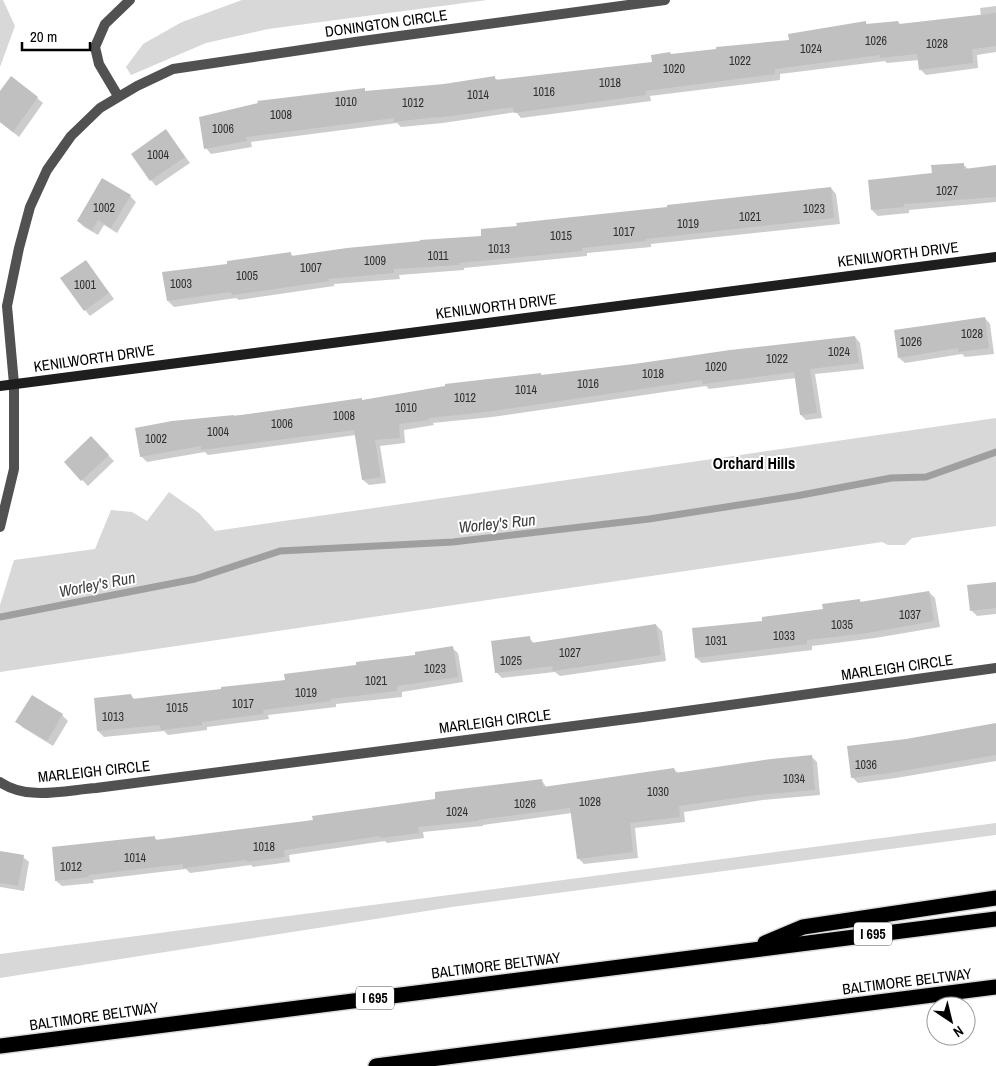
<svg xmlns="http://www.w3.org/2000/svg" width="996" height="1066" viewBox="0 0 996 1066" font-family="'Archivo Narrow',sans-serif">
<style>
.green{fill:#d8d8d8}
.shadow{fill:#0003}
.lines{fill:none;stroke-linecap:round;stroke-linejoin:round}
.stream{stroke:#9f9f9f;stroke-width:7}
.building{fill:#c0c0c0}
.highway-casing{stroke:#dbdbdb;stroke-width:18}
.street{stroke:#515151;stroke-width:10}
.secondary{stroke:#1e1e1e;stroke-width:10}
.highway{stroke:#000;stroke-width:15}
.labels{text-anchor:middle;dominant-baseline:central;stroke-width:4;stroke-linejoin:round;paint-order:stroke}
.number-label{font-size:12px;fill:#303030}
.shield{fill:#fff;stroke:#4c4c4c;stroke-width:1}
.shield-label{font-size:14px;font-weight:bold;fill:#000}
.street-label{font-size:15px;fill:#000;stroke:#fff}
.neighbourhood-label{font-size:16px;font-weight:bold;fill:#000;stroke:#fff}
.water-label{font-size:16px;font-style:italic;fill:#404040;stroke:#fff}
</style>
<rect width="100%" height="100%" fill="#fff"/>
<g class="green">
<polygon points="0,0 3,0 15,26 0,67"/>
<polygon points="242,0 487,0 268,29 206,43 131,75 126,67 143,44 182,22"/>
<polygon points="996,418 996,526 912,538 905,545 888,545 882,542 0,672 0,605 14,560 95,549 111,510 132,512 147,521 169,492 199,513 215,531"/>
<polygon points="996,823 996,835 452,907 0,978 0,954"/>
</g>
<g class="shadow">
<polygon points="996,6 996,52 977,55 978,68 926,75 920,69 919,60 887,63 885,61 780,74 780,80 650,96 651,101 521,118 516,112 443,123 401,127 397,123 251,142 252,147 211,154 206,148 364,90 367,92 444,85 494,77 499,81 653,63 671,55 790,41 865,22 868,25 898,22 901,25 981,16 980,8"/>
<polygon points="0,93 37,98 43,103 19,137 0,122"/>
<polygon points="166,130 190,163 156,186 151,180"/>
<polygon points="963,164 969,170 996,166 996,202 909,210 909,213 878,216 872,210"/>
<polygon points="831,188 836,194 840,224 651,244 651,247 587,253 587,256 464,268 464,270 399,275 400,279 334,284 334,286 239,300 236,298 174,307 168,301 229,265 290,253 294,257 482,237 668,208"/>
<polygon points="130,196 136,202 117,233 104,225 98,235 84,227 78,221"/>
<polygon points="86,261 114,299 90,316 85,310"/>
<polygon points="985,318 990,324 994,354 965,357 962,354 905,363 899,358"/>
<polygon points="855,337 860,343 864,369 815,374 822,418 806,420 801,415 796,378 709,389 706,386 492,417 433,423 434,425 404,430 405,443 380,446 386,483 369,485 363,480 356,435 208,455 205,452 147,462 141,456 233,416 362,400 363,401 541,374 542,376"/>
<polygon points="91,438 114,461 88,486 65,462"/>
<polygon points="996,583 996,614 977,616 972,611"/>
<polygon points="929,592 935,598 940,627 875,638 812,646 812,650 702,663 696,658 764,623 824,610 860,601 862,603"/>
<polygon points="656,625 662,631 666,661 560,676 555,672 502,678 496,672 529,638 535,644"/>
<polygon points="452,648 458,653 463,682 402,692 402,697 336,704 336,707 268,715 269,719 207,727 207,730 168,735 164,731 104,737 98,731 95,699 131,695 135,700 222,690 286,681 417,656"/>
<polygon points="32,697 62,715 68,721 53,746 22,727 17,721"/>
<polygon points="996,724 996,761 896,778 858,783 852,777 906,740"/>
<polygon points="812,757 817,762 820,795 763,800 684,812 685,822 635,828 638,858 584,864 578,858 572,813 483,825 483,826 423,832 424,838 387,843 385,841 289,855 290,862 253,867 251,865 190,873 186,869 93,880 94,883 62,886 56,881 154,837 158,841 315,822 542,781 547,788 674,769 678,773"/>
<polygon points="0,852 23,857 29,862 24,891 0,887"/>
</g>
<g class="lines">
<polyline class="stream" points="0,617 195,579 280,551 453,542 649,519 796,496 891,478 926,477 996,452"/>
</g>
<g class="building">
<polygon points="996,13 996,46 972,49 973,63 919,70 917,54 880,58 880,55 775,69 775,74 645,91 646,95 514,113 513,107 437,118 436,117 394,122 394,118 246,137 247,141 204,149 199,117 258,103 257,101 365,88 365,91 444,84 495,76 495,80 652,62 651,55 670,52 671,54 716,49 716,47 789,40 788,34 866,21 866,24 898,21 899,24"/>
<polygon points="11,76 38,97 13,132 0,122 0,91"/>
<polygon points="166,129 185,157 150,181 131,154"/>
<polygon points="964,163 964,169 996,165 996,197 904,204 904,207 871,210 868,180 932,173 931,165"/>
<polygon points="102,178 131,195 111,228 98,220 92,230 77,221"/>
<polygon points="831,187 834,218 646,239 646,241 582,248 582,251 459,263 459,265 394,269 394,273 328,279 329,281 268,290 232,295 231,292 167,301 162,272 227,264 227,261 291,252 291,256 347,248 420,241 420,240 481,236 481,229 517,226 516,223 667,207 667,205"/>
<polygon points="86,260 109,293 84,311 60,278"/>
<polygon points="985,317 989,348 958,352 958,348 898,358 894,330"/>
<polygon points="855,336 859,363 810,369 817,413 800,415 794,372 703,384 702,380 486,412 429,418 429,420 399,424 400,438 375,440 381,477 362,480 354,430 201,450 201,446 140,457 135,428 172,421 234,415 234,416 362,398 362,400 445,386 445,384 541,373 541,375 634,364 730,350"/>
<polygon points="91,436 109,455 81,481 64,462"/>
<polygon points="996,582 996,608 970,611 967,585"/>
<polygon points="929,591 934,621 868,633 807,640 807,644 695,658 692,628 762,621 762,617 823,609 822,604 860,599 860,602"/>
<polygon points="656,624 661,655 553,671 552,666 495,673 491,641 530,636 531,643"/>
<polygon points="453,646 458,677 397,686 397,691 330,699 331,701 263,710 264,714 202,722 202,725 161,730 160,725 97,731 94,698 131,694 132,699 221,689 221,687 285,680 284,674 356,665 356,662 415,655 415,652"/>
<polygon points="32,695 63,714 47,741 15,722"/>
<polygon points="996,723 996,755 890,773 851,778 847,746 906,739"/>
<polygon points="812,755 815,790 757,795 679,806 680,817 630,823 633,852 577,859 570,808 478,820 478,821 418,827 419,833 381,838 380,836 284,850 285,857 247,862 246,860 183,868 183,864 88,875 89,877 55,881 52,847 155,836 155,840 313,820 312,816 435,799 435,792 542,779 543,787 674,768 675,773 771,759"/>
<polygon points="0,851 24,855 18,886 0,883"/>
</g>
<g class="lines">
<defs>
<g id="highway">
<polyline points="765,943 803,927 996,898"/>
<polyline points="0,1046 996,919"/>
<polyline points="376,1066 996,987"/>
</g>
</defs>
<use href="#highway" class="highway-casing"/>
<g class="street">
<polyline points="118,96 99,64 95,47 105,24 130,0"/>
<polyline points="0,527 14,469 14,384 7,306 19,248 30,207 47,170 71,136 100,108 137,86 173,69 355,42 665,0"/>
<path d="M0,782c27,19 66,8 96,6l547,-71 353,-49"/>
</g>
<polyline class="secondary" points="0,386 996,257"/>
<use href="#highway" class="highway"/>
</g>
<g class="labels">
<g class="number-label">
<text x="876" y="41">1026</text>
<text x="937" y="44">1028</text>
<text x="811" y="49">1024</text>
<text x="740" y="61">1022</text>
<text x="674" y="69">1020</text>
<text x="610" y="83">1018</text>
<text x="544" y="92">1016</text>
<text x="478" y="95">1014</text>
<text x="346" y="102">1010</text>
<text x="413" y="103">1012</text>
<text x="281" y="115">1008</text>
<text x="223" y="129">1006</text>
<text x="158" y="155">1004</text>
<text x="947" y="191">1027</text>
<text x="104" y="208">1002</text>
<text x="814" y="209">1023</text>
<text x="750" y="217">1021</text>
<text x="688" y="224">1019</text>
<text x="624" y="232">1017</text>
<text x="561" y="236">1015</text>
<text x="499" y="249">1013</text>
<text x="438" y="256">1011</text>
<text x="375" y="261">1009</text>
<text x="311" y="268">1007</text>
<text x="247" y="276">1005</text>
<text x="181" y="284">1003</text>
<text x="85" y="285">1001</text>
<text x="972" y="334">1028</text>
<text x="911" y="342">1026</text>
<text x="839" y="352">1024</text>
<text x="777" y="359">1022</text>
<text x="716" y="367">1020</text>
<text x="653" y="374">1018</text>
<text x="588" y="384">1016</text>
<text x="526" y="390">1014</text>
<text x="465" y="398">1012</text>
<text x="406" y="408">1010</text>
<text x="344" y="416">1008</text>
<text x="282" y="424">1006</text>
<text x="218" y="432">1004</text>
<text x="156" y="439">1002</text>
<text x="910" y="615">1037</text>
<text x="842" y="625">1035</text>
<text x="784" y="636">1033</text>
<text x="716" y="641">1031</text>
<text x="570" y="653">1027</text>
<text x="511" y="661">1025</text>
<text x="435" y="669">1023</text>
<text x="376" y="681">1021</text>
<text x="306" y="693">1019</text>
<text x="243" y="704">1017</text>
<text x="177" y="708">1015</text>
<text x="113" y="717">1013</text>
<text x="866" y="765">1036</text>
<text x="794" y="779">1034</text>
<text x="658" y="792">1030</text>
<text x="590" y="802">1028</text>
<text x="525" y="804">1026</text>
<text x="457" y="812">1024</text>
<text x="264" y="847">1018</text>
<text x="135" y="858">1014</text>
<text x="71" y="867">1012</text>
</g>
<g class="shield">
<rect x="854" y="922.5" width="38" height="23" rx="4"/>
<rect x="356" y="986.5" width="38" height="23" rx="4"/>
</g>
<g class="shield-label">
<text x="873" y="934">I 695</text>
<text x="375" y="998">I 695</text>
</g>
<g class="street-label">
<text transform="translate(386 23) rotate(-8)">DONINGTON CIRCLE</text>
<text transform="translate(898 254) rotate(-7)">KENILWORTH DRIVE</text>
<text transform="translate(496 306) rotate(-7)">KENILWORTH DRIVE</text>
<text transform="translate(94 358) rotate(-8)">KENILWORTH DRIVE</text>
<text transform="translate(897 667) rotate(-8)">MARLEIGH CIRCLE</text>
<text transform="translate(495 721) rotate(-7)">MARLEIGH CIRCLE</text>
<text transform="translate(94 771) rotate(-6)">MARLEIGH CIRCLE</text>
<text transform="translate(496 965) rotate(-7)">BALTIMORE BELTWAY</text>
<text transform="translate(907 981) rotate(-7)">BALTIMORE BELTWAY</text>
<text transform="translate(94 1016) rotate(-8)">BALTIMORE BELTWAY</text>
</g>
<g class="neighbourhood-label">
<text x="754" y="463">Orchard Hills</text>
</g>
<g class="water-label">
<text transform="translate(497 523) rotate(-6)">Worley's Run</text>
<text transform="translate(97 584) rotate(-11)">Worley's Run</text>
</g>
</g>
<g transform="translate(951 1021) rotate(145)"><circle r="24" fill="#ffffff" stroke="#999999"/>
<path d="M0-4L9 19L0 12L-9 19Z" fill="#000000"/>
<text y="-8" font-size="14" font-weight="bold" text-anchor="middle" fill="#000000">N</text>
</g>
<path d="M22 42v8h68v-8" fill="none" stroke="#000000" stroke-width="2.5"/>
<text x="30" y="42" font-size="15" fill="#000000" stroke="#ffffff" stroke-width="4" paint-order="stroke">20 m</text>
</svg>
